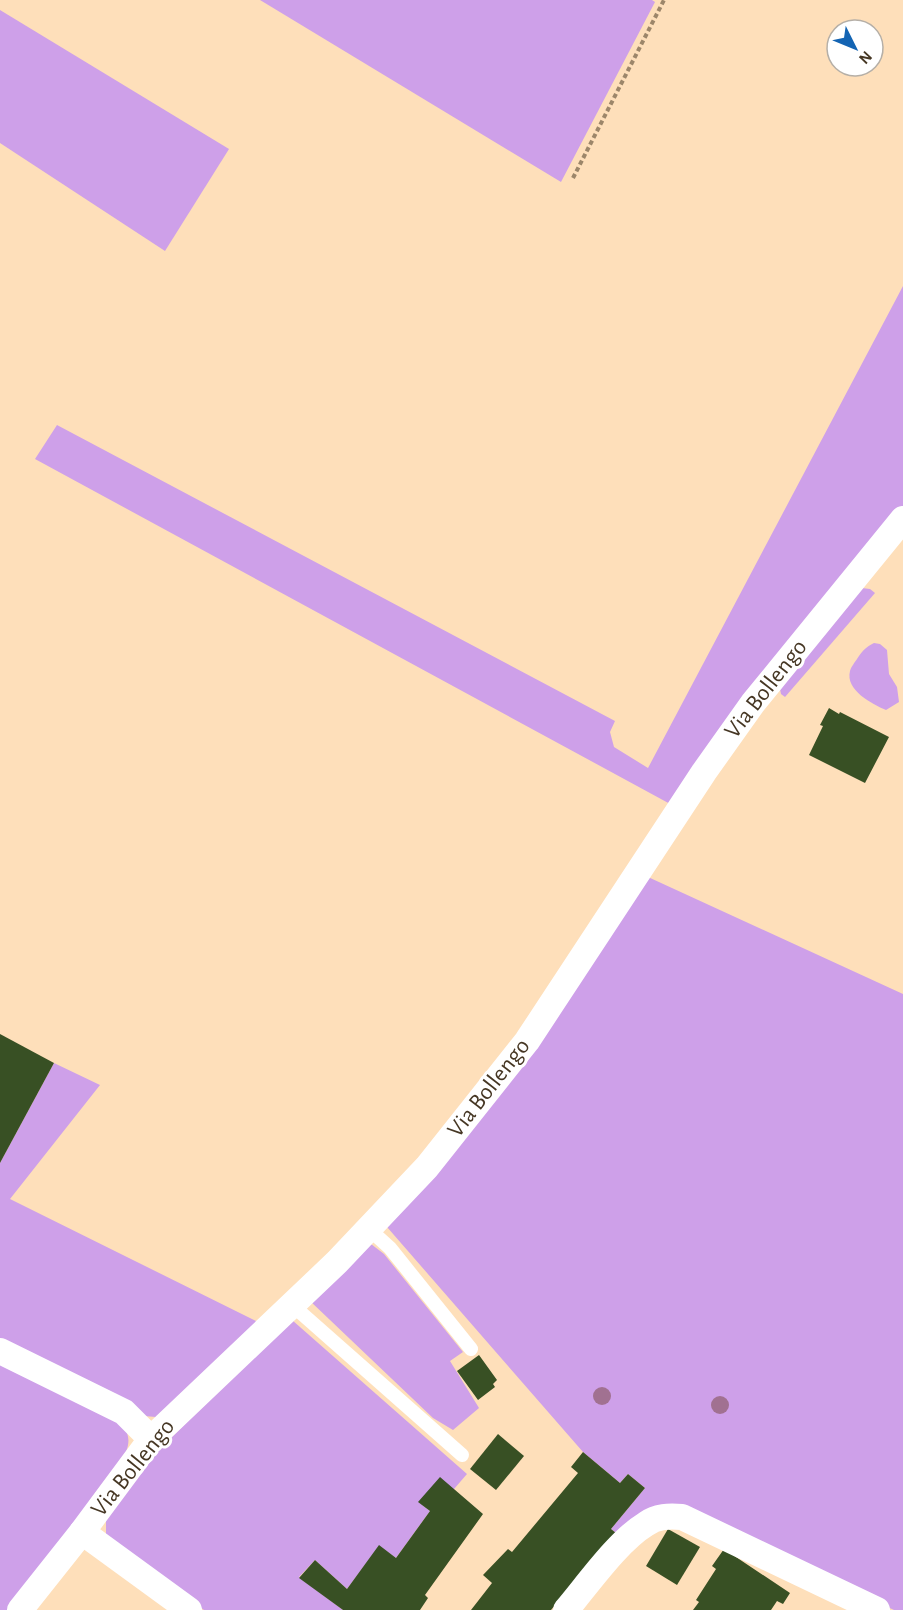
<svg xmlns="http://www.w3.org/2000/svg" width="903" height="1610" viewBox="0 0 903 1610" font-family="'Alegreya Sans',sans-serif">
<style>
.green{fill:#cea0e9}
.building{fill:#385024}
.lines{fill:none;stroke-linecap:round;stroke-linejoin:round}
.path{stroke:#9c866a;stroke-width:4;stroke-dasharray:4.5 3;stroke-linecap:butt}
.service{stroke:#fff;stroke-width:14}
.minor{stroke:#fff;stroke-width:26}
.tree{fill:#a17191}
.labels{text-anchor:middle;dominant-baseline:central;stroke-width:6;stroke-linejoin:round;paint-order:stroke}
.street-label{font-size:24px;fill:#463724;stroke:#fff}
</style>
<rect width="100%" height="100%" fill="#fedfba"/>
<g class="green">
<polygon points="260,0 652,0 655,2 561,182"/>
<polygon points="0,10 229,149 165,251 0,143"/>
<polygon points="903,286 903,511 672,805 35,459 57,425 615,721 610,732 614,747 648,768"/>
<polygon points="862,588 870,589 875,593 785,697 781,694 780,689"/>
<path d="M874,643l6,1 7,6 2,24 8,13 2,15 -13,8c-14,-6 -41,-20 -36,-39 1,-4 5,-9 7,-12 5,-8 9,-12 17,-16z"/>
<polygon points="648,877 903,994 903,1610 894,1610 684,1511 621,1537 611,1529 645,1488 628,1474 620,1483 583,1452 387,1227"/>
<polygon points="54,1063 100,1085 10,1199 262,1324 156,1417 144,1416 0,1342 0,1163"/>
<polygon points="371,1244 384,1254 463,1352 450,1361 479,1408 453,1430 433,1418 309,1300"/>
<polygon points="292,1320 467,1474 454,1489 419,1502 430,1511 396,1558 379,1546 347,1589 315,1560 299,1577 343,1610 204,1610 111,1543 106,1534 106,1517 143,1465"/>
<path d="M0,1358l111,55c13,13 22,21 15,39l-36,48 -17,31 -64,79h-9z"/>
</g>
<g class="building">
<polygon points="829,708 839,714 840,712 889,737 865,783 809,755 823,726 820,725"/>
<polygon points="0,1034 54,1063 0,1163"/>
<polygon points="479,1355 497,1380 493,1384 495,1387 478,1400 457,1371"/>
<polygon points="498,1434 524,1456 496,1490 470,1469"/>
<polygon points="583,1452 620,1483 628,1474 645,1488 611,1529 621,1537 591,1562 551,1610 471,1610 492,1583 483,1575 508,1549 512,1552 578,1473 571,1467"/>
<polygon points="440,1477 483,1514 425,1595 428,1598 420,1610 343,1610 299,1578 315,1560 347,1589 379,1545 396,1558 430,1511 418,1502"/>
<polygon points="668,1529 700,1547 677,1585 646,1566"/>
<polygon points="724,1549 790,1593 783,1604 777,1601 771,1610 693,1610 699,1602 696,1600 716,1569 712,1566"/>
</g>
<g class="lines">
<polyline class="path" points="573,178 664,0"/>
<g class="service">
<polyline points="369,1229 390,1248 471,1349"/>
<polyline points="291,1304 462,1455"/>
</g>
<g class="minor">
<polyline points="0,1351 124,1412 151,1439"/>
<polyline points="82,1532 189,1610"/>
<polyline points="20,1610 82,1532 151,1439 337,1262 427,1167 527,1041 704,772 753,703 903,519"/>
<path d="M566,1610c22,-26 52,-69 80,-86 11,-8 23,-8 36,-7l195,93"/>
</g>
</g>
<g class="tree">
<circle cx="602" cy="1396" r="9"/>
<circle cx="720" cy="1405" r="9"/>
</g>
<g class="labels">
<g class="street-label">
<text transform="translate(766 689) rotate(-52)">Via Bollengo</text>
<text transform="translate(489 1088) rotate(-52)">Via Bollengo</text>
<text transform="translate(133 1468) rotate(-51)">Via Bollengo</text>
</g>
</g>
<g transform="translate(855 48) rotate(133)"><circle r="28" fill="#ffffff" stroke="#b5afa7" stroke-width="1.5"/>
<path d="M0-4.5L10 22L0 15L-10 22Z" fill="#1364b3"/>
<text y="-9" font-size="16" font-weight="bold" text-anchor="middle" fill="#463724">N</text>
</g>
</svg>
